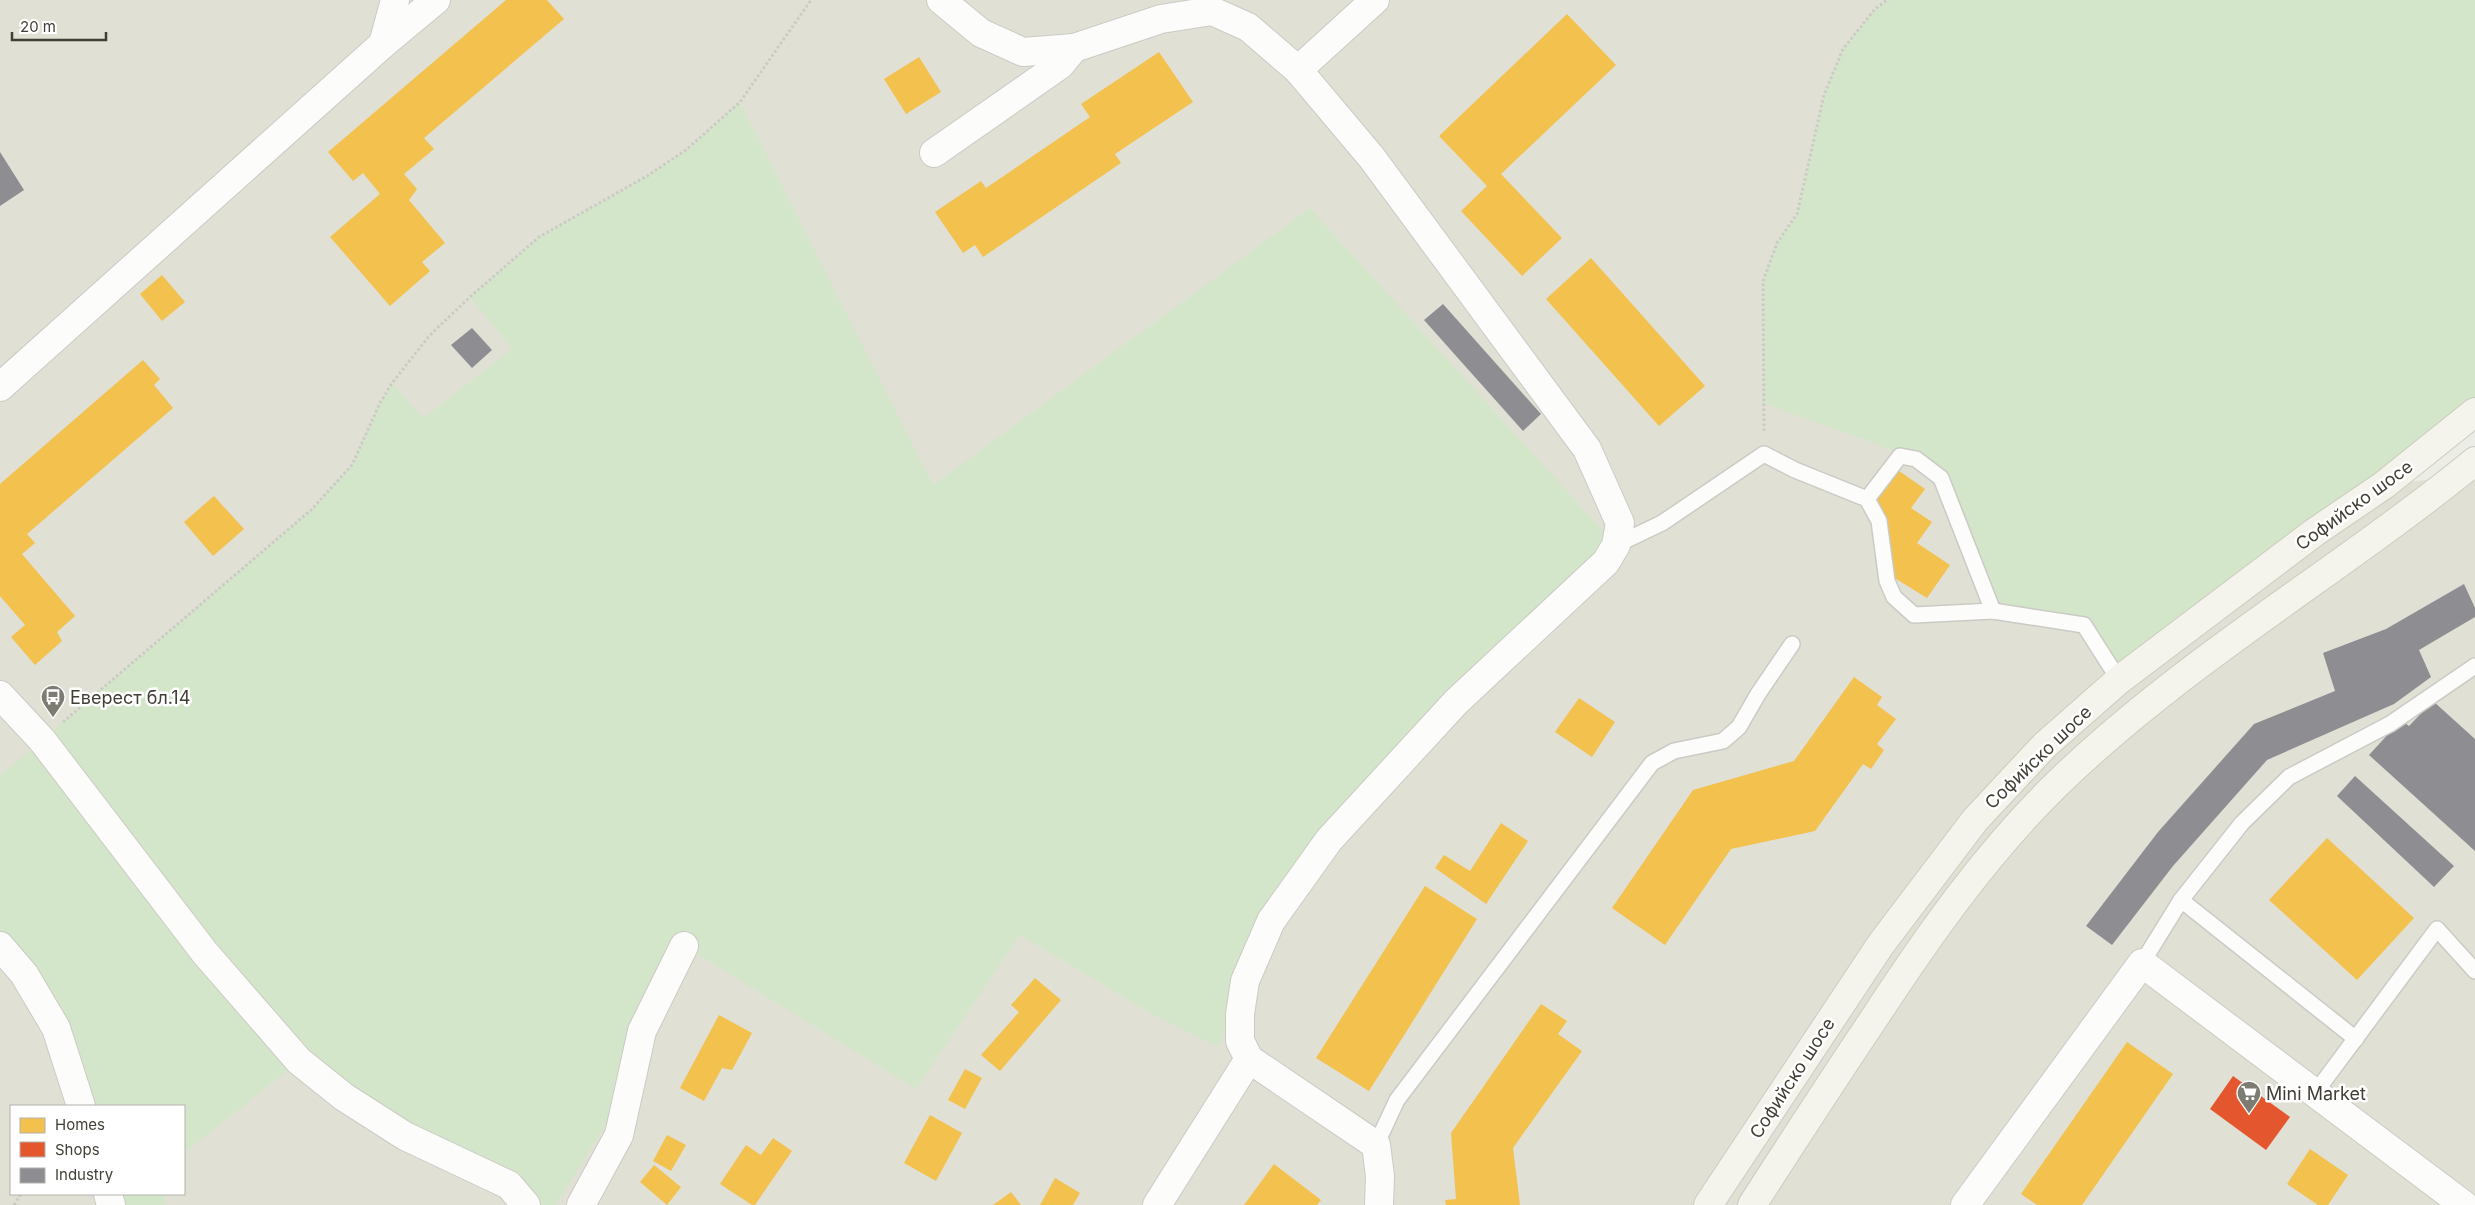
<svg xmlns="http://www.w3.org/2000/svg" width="2475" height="1205" viewBox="0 0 2475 1205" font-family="Inter,sans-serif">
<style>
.residential{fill:#e1e0d5;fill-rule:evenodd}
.green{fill:#d4e6c9}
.homes{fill:#f2c14e}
.shops{fill:#e4572e}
.industry{fill:#8d8d92}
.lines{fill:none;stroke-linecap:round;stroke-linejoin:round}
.service-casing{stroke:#cbcac5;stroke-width:18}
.minor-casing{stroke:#cbcac5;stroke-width:30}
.secondary-casing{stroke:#cbcbbf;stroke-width:30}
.path{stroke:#cbcbc6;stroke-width:3;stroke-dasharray:2.5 2.5;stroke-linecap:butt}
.service{stroke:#fcfcfb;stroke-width:15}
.minor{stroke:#fcfcfb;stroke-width:28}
.secondary{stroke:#f4f4ed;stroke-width:28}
.labels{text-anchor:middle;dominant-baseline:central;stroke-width:5;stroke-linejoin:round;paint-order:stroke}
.street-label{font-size:18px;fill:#413f35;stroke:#fff}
.poi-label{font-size:18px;fill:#413f35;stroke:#fff;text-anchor:start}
</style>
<rect width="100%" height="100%" fill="#edede7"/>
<path class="residential" d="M0,0h1887l-12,9 -51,86 -27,119 -20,29 607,242 91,-11v731h-2475zM11,1106h173v88h-173z"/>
<g class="green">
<polygon points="1887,0 2475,0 2475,412 2119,680 2084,625 1993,611 1941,478 1917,459 1763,403 1763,281 1777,243 1797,214 1824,95 1843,49 1875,9"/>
<polygon points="740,102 933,485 1310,208 1616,545 1329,840 1245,981 1218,1047 1152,1014 1020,935 916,1089 684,946 630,1085 556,1205 526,1205 300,1061 184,1153 184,1106 81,1106 0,946 0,776 311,510 352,465 380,403 392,383 423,418 512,349 470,297 539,237 647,176 686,150"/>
<polygon points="107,1194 164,1194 165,1205 110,1205"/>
</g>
<g class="homes">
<polygon points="506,0 547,0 564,19 424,138 434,149 404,174 417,189 409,200 445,243 422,262 430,271 390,306 330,237 380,194 363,173 353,181 328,152"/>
<polygon points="1567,14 1616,65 1501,174 1562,238 1522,276 1461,211 1487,186 1439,136"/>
<polygon points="1159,52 1193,102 1115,154 1121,163 983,257 975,245 963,253 935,212 981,181 986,188 1090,117 1081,104"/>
<polygon points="919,57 941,92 906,114 884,79"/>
<polygon points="1591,258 1705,386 1659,426 1546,299"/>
<polygon points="162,275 185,302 162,321 140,294"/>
<polygon points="143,360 160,379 154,385 173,408 27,534 35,543 22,554 75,616 57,632 62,641 35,665 11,637 25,625 0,596 0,484"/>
<polygon points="1899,471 1925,489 1911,508 1932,522 1917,543 1950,565 1927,598 1893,577 1886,524 1877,497"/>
<polygon points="214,496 244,529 213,556 184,522"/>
<polygon points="1854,677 1882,697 1877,705 1896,719 1877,744 1884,750 1871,769 1863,764 1815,831 1731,849 1665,945 1612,908 1693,790 1794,761"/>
<polygon points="1579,698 1615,722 1592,757 1555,732"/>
<polygon points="1501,823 1528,841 1486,904 1435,868 1444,855 1470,871"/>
<polygon points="2327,838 2414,918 2357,980 2269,900"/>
<polygon points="1425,886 1477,919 1369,1091 1316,1058"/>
<polygon points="1035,978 1061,1000 1000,1071 981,1055 1019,1012 1011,1005"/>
<polygon points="1541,1004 1567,1021 1558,1034 1582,1051 1513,1148 1520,1205 1446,1205 1445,1200 1456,1199 1451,1133"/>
<polygon points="719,1015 752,1033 732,1070 722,1068 704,1101 680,1088"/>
<polygon points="2127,1042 2173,1074 2082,1205 2037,1205 2021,1194"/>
<polygon points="965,1069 982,1078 965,1109 948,1100"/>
<polygon points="930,1115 962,1133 936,1181 904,1163"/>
<polygon points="667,1135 686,1145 671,1171 653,1161"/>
<polygon points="773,1138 792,1151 755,1205 752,1205 720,1184 746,1145 761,1155"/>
<polygon points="2310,1149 2348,1175 2328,1205 2318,1205 2287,1184"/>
<polygon points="1274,1164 1321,1200 1317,1205 1244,1205"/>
<polygon points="654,1165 681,1187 667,1205 640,1182"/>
<polygon points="1055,1178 1080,1193 1073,1205 1040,1205"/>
<polygon points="1011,1192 1021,1205 993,1205"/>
</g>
<polygon class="shops" points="2233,1076 2290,1117 2266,1150 2210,1109"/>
<g class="industry">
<polygon points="0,152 24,190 0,206"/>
<polygon points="1443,304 1541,414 1523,431 1424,320"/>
<polygon points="472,328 492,350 472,368 451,345"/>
<polygon points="2464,584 2475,608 2475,617 2419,650 2431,677 2394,704 2267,760 2173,866 2112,945 2086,926 2158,832 2254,724 2335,691 2323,653 2386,629"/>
<polygon points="2433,701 2475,739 2475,851 2369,755 2401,720 2409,726"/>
<polygon points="2355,776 2454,866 2434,887 2337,796"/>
</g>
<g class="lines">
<defs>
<g id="service">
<polyline points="1867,499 1900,456 1916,459 1941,478 1993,611"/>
<polyline points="1616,545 1662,523 1764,454 1795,470 1867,499 1879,521 1887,581 1894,597 1914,615 1993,611 2084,625 2119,680"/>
<polyline points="2181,900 2356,1039"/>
<polyline points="2142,963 2181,900 2242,823 2289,777 2390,724 2475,666"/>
<polyline points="2315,1093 2437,929 2475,971"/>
<polyline points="1376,1145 1397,1100 1652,763 1674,751 1723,741 1739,727 1758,694 1792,644"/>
</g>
<g id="minor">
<polyline points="941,0 981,33 1023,52 1074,48 1161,19 1212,11 1248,27 1298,70 1372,158 1587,449 1620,523 1616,545 1606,562 1456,702 1329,840 1271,921 1245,981 1240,1014 1240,1041 1249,1059 1376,1145 1380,1176 1379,1205"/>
<polyline points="383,44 395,0"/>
<polyline points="1298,70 1375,0"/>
<polyline points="934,153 1060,65 1074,48"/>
<polyline points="0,387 383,44 436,0"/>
<polyline points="0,695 42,740 205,953 299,1061 344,1097 405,1136 509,1185 526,1205"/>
<polyline points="0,946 24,974 56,1028 81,1106"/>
<polyline points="108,1194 111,1205"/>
<polyline points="581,1205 619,1135 642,1031 684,946"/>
<polyline points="1157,1205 1249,1059"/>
<polyline points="1965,1205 2142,963 2464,1205"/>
</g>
<g id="secondary">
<polyline points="1708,1205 1881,944 1975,820 2045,745 2119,680 2315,532 2384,485 2475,412"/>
<path d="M1752,1205c40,-62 80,-124 121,-185 55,-84 113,-167 185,-237 127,-123 281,-211 417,-322"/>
</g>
</defs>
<use href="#service" class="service-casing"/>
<use href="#minor" class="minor-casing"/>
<use href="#secondary" class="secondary-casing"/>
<g class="path">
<polyline points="1764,431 1763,281 1777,243 1797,214 1824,95 1843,49 1875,9 1887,0"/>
<polyline points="63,722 311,510 352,465 380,403 392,383 430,335 470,297 539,237 647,176 686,150 740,102 811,0"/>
<polyline points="14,1205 21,1194"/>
</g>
<use href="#service" class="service"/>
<use href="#minor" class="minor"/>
<use href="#secondary" class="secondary"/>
</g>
<defs>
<symbol id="bus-pin" viewBox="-11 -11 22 30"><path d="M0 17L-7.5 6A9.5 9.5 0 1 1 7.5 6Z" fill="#7d7c73" stroke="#fff"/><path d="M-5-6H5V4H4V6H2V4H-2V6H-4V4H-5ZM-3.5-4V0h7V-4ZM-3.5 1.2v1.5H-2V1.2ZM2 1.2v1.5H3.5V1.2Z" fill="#fff"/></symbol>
<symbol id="supermarket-pin" viewBox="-11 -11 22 30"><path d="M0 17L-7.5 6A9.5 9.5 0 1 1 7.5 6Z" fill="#7d7c73" stroke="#fff"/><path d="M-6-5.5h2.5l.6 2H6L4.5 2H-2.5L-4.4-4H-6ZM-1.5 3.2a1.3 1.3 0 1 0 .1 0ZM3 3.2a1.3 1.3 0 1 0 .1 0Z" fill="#fff"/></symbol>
</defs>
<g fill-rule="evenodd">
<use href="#bus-pin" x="39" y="683" width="28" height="38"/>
<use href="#supermarket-pin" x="2235" y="1079" width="28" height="38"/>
</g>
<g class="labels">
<g class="street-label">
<text transform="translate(2354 505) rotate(-36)">Софийско шосе</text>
<text transform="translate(2038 757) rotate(-44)">Софийско шосе</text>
<text transform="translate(1792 1078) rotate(-57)">Софийско шосе</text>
</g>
<g class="poi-label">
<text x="70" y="697">Еверест бл.14</text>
<text x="2266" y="1093">Mini Market</text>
</g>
</g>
<rect x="10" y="1105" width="175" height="90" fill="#ffffff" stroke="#b3b2ae"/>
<rect x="20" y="1118" width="25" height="15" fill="#f2c14e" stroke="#b3b2ae"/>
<text x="55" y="1130" font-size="15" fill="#413f35">Homes</text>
<rect x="20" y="1142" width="25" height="15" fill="#e4572e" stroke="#b3b2ae"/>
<text x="55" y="1155" font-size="15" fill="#413f35">Shops</text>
<rect x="20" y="1168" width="25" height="15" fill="#8d8d92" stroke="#b3b2ae"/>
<text x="55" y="1180" font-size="15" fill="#413f35">Industry</text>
<path d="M12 32v8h94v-8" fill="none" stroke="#413f35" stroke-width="2.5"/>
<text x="20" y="32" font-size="15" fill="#413f35" stroke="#ffffff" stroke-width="4" paint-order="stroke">20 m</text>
</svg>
